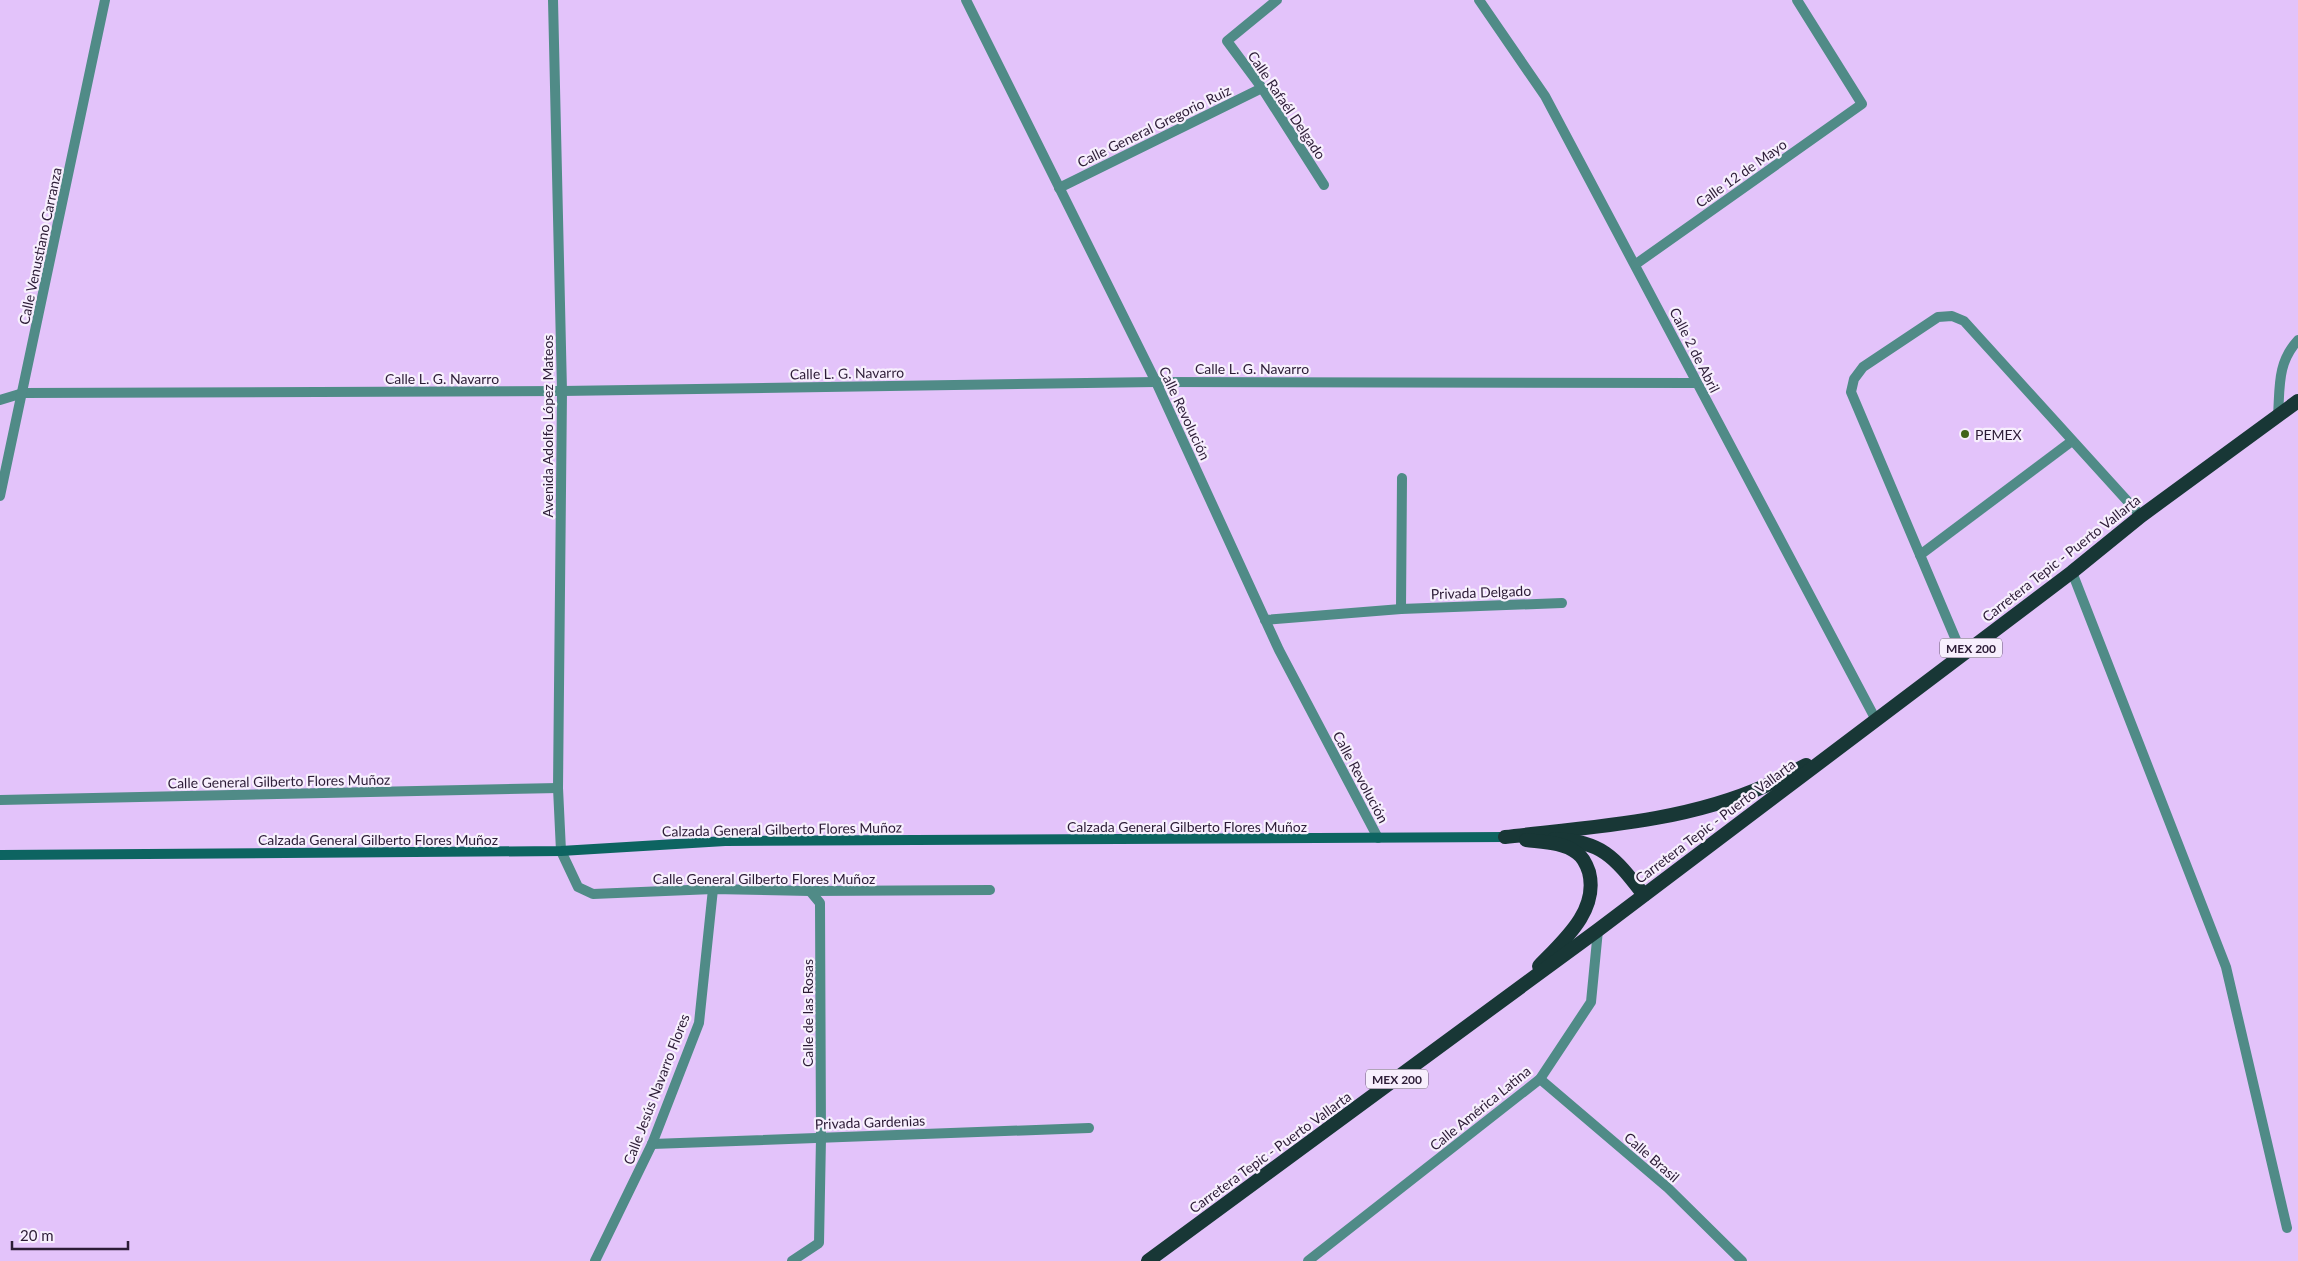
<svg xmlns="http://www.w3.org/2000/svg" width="2298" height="1261" viewBox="0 0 2298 1261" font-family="Lato,sans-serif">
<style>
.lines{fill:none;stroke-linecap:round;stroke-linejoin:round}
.service{stroke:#508b87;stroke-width:10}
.minor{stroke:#508b87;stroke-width:10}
.secondary{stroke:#0d6461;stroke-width:10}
.trunk{stroke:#183736;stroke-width:14}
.poi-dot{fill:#416319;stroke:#f7effd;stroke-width:2}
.labels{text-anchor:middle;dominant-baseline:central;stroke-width:4.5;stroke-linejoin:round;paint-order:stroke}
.shield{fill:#f7effd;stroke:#695b72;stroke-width:1}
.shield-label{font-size:12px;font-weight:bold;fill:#2c1c36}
.street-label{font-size:14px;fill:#2c1c36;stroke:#f7effd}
.poi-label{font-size:14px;fill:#2c1c36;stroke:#f7effd;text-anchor:start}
</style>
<rect width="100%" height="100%" fill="#e3c3fa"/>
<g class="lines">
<g class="service">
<polyline points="1920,555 2072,441"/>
<polyline points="1962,654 1851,392 1854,379 1863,367 1938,317 1952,316 1964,321 2141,516"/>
</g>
<g class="minor">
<polyline points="553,0 562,391 558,788 561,851 578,887 593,894 713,889 810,891 990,890"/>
<polyline points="966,0 1156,382 1279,650 1378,838"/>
<polyline points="1277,0 1227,41 1262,88 1324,185"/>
<polyline points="1479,0 1545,96 1876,720"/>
<polyline points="1059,188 1262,88"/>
<polyline points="1636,264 1862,104 1797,0"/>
<polyline points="0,400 23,393 562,391 1156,382 1696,383"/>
<path d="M2278,416c2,-29 -1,-53 20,-76"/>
<polyline points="0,496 105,0"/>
<polyline points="2072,572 2226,967 2287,1228"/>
<polyline points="1401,609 1402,478"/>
<polyline points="1265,620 1401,609 1562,603"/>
<polyline points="0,800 558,788"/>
<polyline points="1540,1079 1668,1188 1742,1261"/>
<polyline points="652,1144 1089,1128"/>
<polyline points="595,1261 652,1144 699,1023 713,889"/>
<polyline points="792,1261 819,1243 821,1138 820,903 810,891"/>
<polyline points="1308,1261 1540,1079 1591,1002 1598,930"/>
</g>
<polyline class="secondary" points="0,855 561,851 725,841 1505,837"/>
<g class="trunk">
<path d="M1505,837c87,-10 179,-15 260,-51 14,-6 27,-14 41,-21"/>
<path d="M1554,839c49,2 61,19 90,56"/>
<path d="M1526,840c16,2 38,2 51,13 6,4 10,13 12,19 10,39 -26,69 -50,94"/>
<polyline points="1148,1261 1598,930 2072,572 2141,516 2298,401"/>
</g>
</g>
<circle class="poi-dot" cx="1965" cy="434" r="5"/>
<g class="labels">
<g class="shield">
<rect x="1940" y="638.5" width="62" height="19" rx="4"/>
<rect x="1366" y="1069.5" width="62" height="19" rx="4"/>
</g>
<g class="shield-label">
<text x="1971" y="648">MEX 200</text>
<text x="1397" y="1079">MEX 200</text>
</g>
<g class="street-label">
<text transform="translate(1287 105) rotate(56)">Calle Rafaél Delgado</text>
<text transform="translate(1154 126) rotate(-26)">Calle General Gregorio Ruiz</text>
<text transform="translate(1741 173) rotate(-35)">Calle 12 de Mayo</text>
<text transform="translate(40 246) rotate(-78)">Calle Venustiano Carranza</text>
<text transform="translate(1695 350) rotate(63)">Calle 2 de Abril</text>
<text x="1252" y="368">Calle L. G. Navarro</text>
<text transform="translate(847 373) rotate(-1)">Calle L. G. Navarro</text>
<text x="442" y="378">Calle L. G. Navarro</text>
<text transform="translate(1185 413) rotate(65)">Calle Revolución</text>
<text transform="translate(547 426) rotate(-90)">Avenida Adolfo López Mateos</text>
<text transform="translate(2061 558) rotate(-38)">Carretera Tepic - Puerto Vallarta</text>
<text transform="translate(1481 592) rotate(-2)">Privada Delgado</text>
<text transform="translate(1361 777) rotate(62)">Calle Revolución</text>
<text transform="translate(279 781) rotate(-1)">Calle General Gilberto Flores Muñoz</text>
<text transform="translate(1715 821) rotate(-37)">Carretera Tepic - Puerto Vallarta</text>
<text x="1187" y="826">Calzada General Gilberto Flores Muñoz</text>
<text transform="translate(782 829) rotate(-1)">Calzada General Gilberto Flores Muñoz</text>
<text x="378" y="839">Calzada General Gilberto Flores Muñoz</text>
<text x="764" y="878">Calle General Gilberto Flores Muñoz</text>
<text transform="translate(807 1013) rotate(-90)">Calle de las Rosas</text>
<text transform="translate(656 1089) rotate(-69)">Calle Jesús Navarro Flores</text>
<text transform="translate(1480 1108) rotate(-39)">Calle América Latina</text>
<text transform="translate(870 1122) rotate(-2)">Privada Gardenias</text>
<text transform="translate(1270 1152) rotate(-36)">Carretera Tepic - Puerto Vallarta</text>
<text transform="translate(1652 1157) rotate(41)">Calle Brasil</text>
</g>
<g class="poi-label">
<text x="1975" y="434">PEMEX</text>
</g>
</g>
<path d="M12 1241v8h116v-8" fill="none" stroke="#2c1c36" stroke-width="2.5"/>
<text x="20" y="1241" font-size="15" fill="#2c1c36" stroke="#f7effd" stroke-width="4" paint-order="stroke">20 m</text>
</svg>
